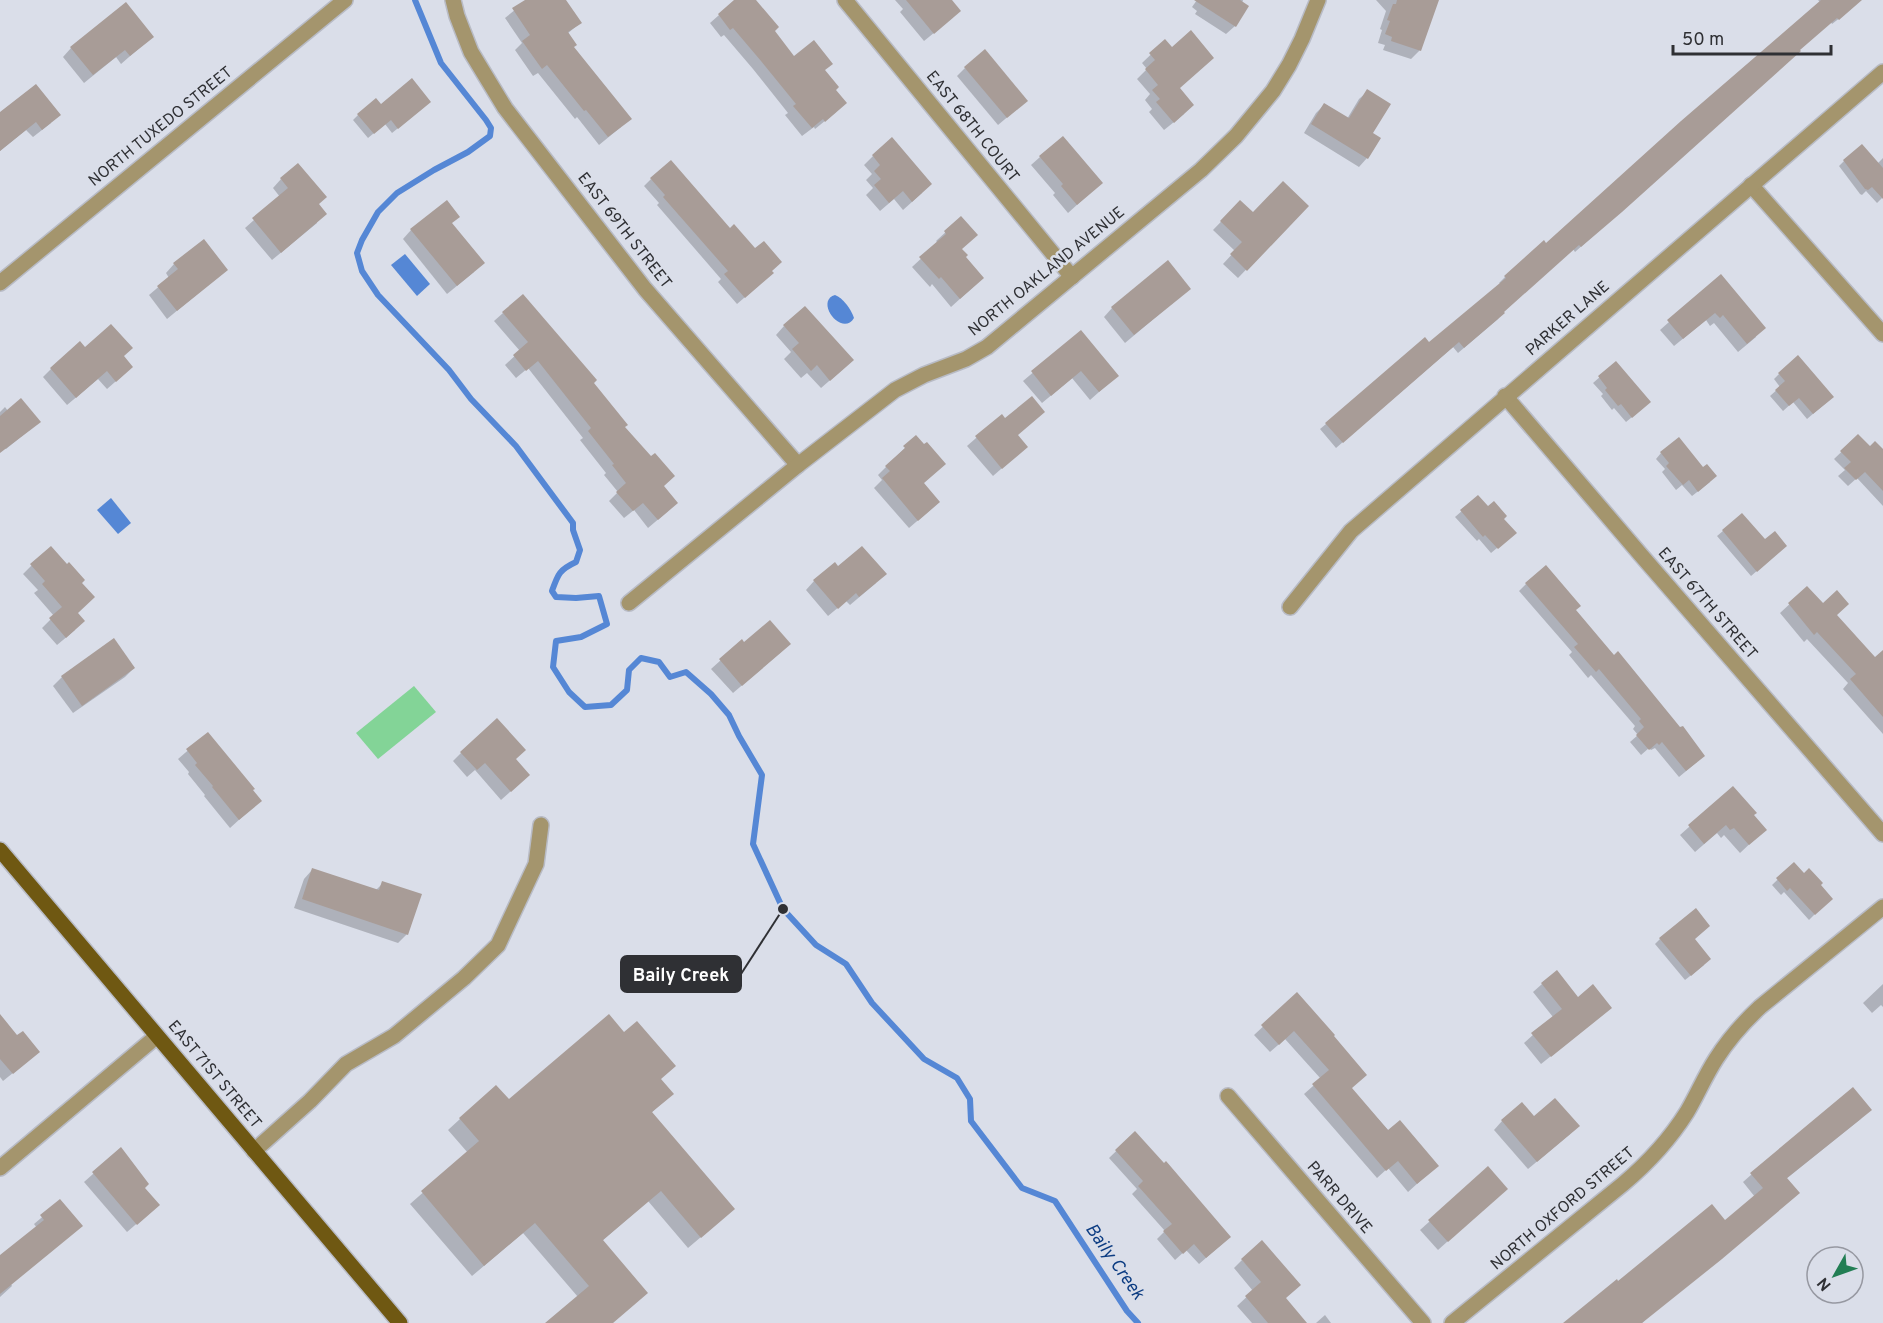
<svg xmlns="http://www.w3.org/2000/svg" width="1883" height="1323" viewBox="0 0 1883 1323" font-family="Overpass,sans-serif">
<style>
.green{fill:#83d497}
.water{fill:#5587d5}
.shadow{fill:#0003}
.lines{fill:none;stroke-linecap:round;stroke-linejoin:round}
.stream{stroke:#5587d5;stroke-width:6}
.building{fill:#a89c97}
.minor-casing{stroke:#b8bbc5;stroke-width:18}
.major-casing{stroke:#b8bbc5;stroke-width:18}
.minor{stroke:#a4956d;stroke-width:15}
.major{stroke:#6f5812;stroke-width:15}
.labels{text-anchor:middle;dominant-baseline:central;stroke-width:5;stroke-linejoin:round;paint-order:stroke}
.street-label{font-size:16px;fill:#2f3034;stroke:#dadee9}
.water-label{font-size:18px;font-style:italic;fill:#0c3c82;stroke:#dadee9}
.leader{fill:none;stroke:#2f3034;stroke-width:2}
.callout-dot{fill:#2f3034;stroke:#dadee9;stroke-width:2}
.callout{fill:#2f3034;stroke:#2f3034;stroke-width:2}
.callout-label{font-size:18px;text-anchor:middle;font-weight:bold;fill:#fff}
</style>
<rect width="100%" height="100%" fill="#dadee9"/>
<polygon class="green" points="414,686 436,712 378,759 356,733"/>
<g class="water">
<polygon points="405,254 430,284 417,296 391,265"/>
<path d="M835,295c8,3 16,14 19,23 -12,20 -40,-17 -19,-23z"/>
<polygon points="111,498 131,523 118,534 97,510"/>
</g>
<g class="shadow">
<polygon points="527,0 564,0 580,23 567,34 572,47 621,127 599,145 577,117 575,119 538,73 533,76 515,50 522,43 505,18"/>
<polygon points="736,0 754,0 773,31 794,58 824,71 836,112 815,129 814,127 802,136 785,115 788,113 753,69 724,35 721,37 710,23"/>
<polygon points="895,0 951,0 951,19 924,41 900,12 903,9"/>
<polygon points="1197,0 1243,0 1235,26 1226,34 1195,14 1197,11 1192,7"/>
<polygon points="1376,0 1437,0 1420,50 1411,59 1383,50 1385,45 1378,43 1382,30 1380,29 1386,11"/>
<polygon points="1818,0 1856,0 1845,14 1832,24 1831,22 1798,51 1793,57 1575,252 1573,249 1502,312 1498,319 1458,353 1453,347 1336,448 1320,429 1326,424 1429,345 1501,284 1499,283 1505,277 1546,245 1820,2"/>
<polygon points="152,37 121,64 116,57 84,83 63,57 71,48"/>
<polygon points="1165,41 1184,114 1164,130 1149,112 1152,109 1145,100 1150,94 1137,79 1147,69 1142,63"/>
<polygon points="965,68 1017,109 998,125 957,76"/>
<polygon points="1368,91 1371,134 1367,158 1359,167 1304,133 1316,113 1325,104 1347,119 1359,99"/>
<polygon points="381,106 424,107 392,133 385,124 368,138 353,120 358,115"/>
<polygon points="0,114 51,123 33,137 26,130 0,151"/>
<polygon points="873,156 922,193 903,210 894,199 880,211 866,195 873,188 866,180 872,174 864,165"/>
<polygon points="1040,157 1101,183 1068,213 1053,195 1055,193 1031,165"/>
<polygon points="1883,158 1883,197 1877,203 1866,191 1862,195 1860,194 1839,166 1844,161 1877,164"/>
<polygon points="281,179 317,204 317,223 272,260 245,228 280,197 273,188"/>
<polygon points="651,179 729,230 771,272 765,280 737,304 718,282 721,279 657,205 659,203 644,186"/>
<polygon points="1240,202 1252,214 1307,206 1238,278 1223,264 1235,251 1213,230"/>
<polygon points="961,218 961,249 973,287 951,307 932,284 930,287 912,267 938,243 936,241"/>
<polygon points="451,224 474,272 447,294 403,239 411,230"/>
<polygon points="174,264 226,270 167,319 149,295 169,278 166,273"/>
<polygon points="1721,276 1756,337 1738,352 1714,323 1710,326 1706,320 1674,346 1660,330"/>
<polygon points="1189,289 1125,343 1104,317 1112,308"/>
<polygon points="503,313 593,383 624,428 650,458 662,486 668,511 648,528 634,510 624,518 609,501 618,492 604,475 606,473 580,440 583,438 528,368 516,378 505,365 520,351 494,321"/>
<polygon points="784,326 843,369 821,388 807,373 801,378 784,359 791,352 776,335"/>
<polygon points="1081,332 1117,376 1090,400 1072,378 1042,403 1023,381"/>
<polygon points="85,349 123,357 123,375 107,389 98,379 67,405 43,377 51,369"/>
<polygon points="1616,363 1643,408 1626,422 1614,408 1612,410 1601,396 1603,394 1593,383"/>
<polygon points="1779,374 1827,402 1807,419 1793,402 1783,411 1770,396 1780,387 1774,379"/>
<polygon points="5,407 8,411 33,427 6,449 5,448 0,452 0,412"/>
<polygon points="1001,416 1016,436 1017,455 993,476 967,446"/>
<polygon points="1858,436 1870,448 1883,451 1883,506 1857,478 1848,486 1838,476 1845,470 1834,459"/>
<polygon points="916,437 922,483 930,510 909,528 874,488 882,480 878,475"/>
<polygon points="1661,453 1710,482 1692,496 1682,485 1676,490 1662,472 1665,469 1656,459"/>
<polygon points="1478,497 1488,509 1503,519 1509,538 1491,553 1479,539 1477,541 1455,517"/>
<polygon points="1742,515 1765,541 1780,551 1751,576 1717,536"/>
<polygon points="32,565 80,583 75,630 57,645 42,628 54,616 34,593 38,590 23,574"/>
<polygon points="838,568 876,583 850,605 846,601 828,616 806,590 814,581"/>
<polygon points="1526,584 1574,611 1680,729 1697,762 1679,777 1655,748 1651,750 1649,748 1641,755 1630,742 1638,735 1633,729 1635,726 1591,675 1588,678 1569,655 1572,652 1519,591"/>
<polygon points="1807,588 1835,615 1875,659 1883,659 1883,734 1843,689 1848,683 1807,639 1804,642 1780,613"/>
<polygon points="742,641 744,644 781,652 733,693 711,669"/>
<polygon points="134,668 125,677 73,713 53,686 62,677"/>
<polygon points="207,734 260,801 230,828 204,796 205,795 188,774 189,772 178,759"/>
<polygon points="461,753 514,759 520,783 501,800 475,770 467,777 453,761"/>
<polygon points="1733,788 1752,815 1756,838 1740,853 1724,835 1721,838 1717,833 1695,852 1680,835"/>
<polygon points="1794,864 1804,875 1819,885 1831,898 1809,920 1784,892 1781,895 1772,885"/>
<polygon points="312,870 375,891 383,883 407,934 398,943 294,908 304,879"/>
<polygon points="1660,939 1704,965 1685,980 1655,944"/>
<polygon points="1542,984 1578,999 1601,1016 1541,1064 1524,1043 1553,1017 1533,992"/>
<polygon points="1883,984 1883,1007 1881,1005 1872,1013 1863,1003"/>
<polygon points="1297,995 1350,1088 1428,1174 1408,1192 1388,1168 1377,1178 1304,1094 1321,1079 1285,1039 1270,1052 1254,1035"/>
<polygon points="0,1016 29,1060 3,1081 0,1077"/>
<polygon points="660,1080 672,1094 651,1113 721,1220 688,1248 648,1201 602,1241 613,1323 548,1323 578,1297 523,1233 472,1276 410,1204 468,1153 448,1130 460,1119 508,1102"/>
<polygon points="1534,1118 1570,1134 1528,1169 1494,1130 1502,1121"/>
<polygon points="1862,1118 1786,1179 1642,1323 1567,1323 1618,1283 1725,1222 1755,1197 1743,1182 1752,1174"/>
<polygon points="1135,1133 1222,1244 1199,1264 1186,1250 1175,1260 1157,1239 1165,1231 1132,1194 1137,1189 1109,1158"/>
<polygon points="120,1150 143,1188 149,1213 127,1232 84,1182"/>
<polygon points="1488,1169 1497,1197 1438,1250 1420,1230"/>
<polygon points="60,1202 11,1284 12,1286 0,1297 0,1257 37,1228 34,1224"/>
<polygon points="1242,1260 1305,1323 1252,1323 1237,1306 1253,1291 1234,1268"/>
<polygon points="1325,1315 1331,1323 1316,1323"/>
</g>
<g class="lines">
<path class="stream" d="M415,0l26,63 45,57 5,8 -1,8 -22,16 -34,18 -37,23 -19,19 -16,28 -5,13 5,18 16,24 71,75 22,29 45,47 57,77v7l7,20 -4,12c-17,8 -18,12 -24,29l4,6 20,1 23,-2 8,28 -26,13 -25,4 -3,26 16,25 16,15 26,-2 16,-15 2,-20 12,-12 18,4 11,15 16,-5 25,22 18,21 10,21 23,39 -9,69 30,65 33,36 30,19 26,39 52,56 33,19 13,21 1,22 51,67 33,13 72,110 11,12"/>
</g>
<g class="building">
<polygon points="525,0 566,0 582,23 568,32 577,45 574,47 632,119 608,137 586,110 584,111 547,65 542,69 522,41 530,35 512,8"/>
<polygon points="734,0 756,0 779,27 775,31 794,56 814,40 833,64 825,70 839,87 836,90 847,103 825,122 823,119 812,128 793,106 796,104 761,61 733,28 730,30 718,14"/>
<polygon points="906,0 952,0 961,11 934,34"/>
<polygon points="1194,0 1240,0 1249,6 1236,27"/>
<polygon points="1397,0 1439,0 1421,51 1391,41 1392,37 1385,34 1390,21 1387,20 1393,4 1396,4"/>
<polygon points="1821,0 1862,0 1839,20 1837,18 1800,50 1801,51 1622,212 1581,247 1579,245 1504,312 1505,313 1464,348 1459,342 1343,443 1325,423 1425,337 1429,342 1506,278 1504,276 1544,240 1546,243 1681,121"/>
<polygon points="126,2 154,37 130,56 125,50 93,75 70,47"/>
<polygon points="1191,30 1214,58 1180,88 1194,105 1174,123 1156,102 1160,99 1152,90 1158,85 1145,69 1155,60 1149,53 1165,39 1172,47"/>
<polygon points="985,49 1028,101 1007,118 964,67"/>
<polygon points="412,78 431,102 398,129 391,120 374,134 357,114 376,98 381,104"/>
<polygon points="36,84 61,115 42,130 36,122 0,151 0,112"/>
<polygon points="1367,89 1391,104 1373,133 1381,138 1368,159 1311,124 1324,103 1349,118"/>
<polygon points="1063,136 1103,183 1077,205 1061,186 1063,184 1039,156"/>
<polygon points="892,137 932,184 912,202 903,191 889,203 874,185 881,179 874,171 880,165 872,155"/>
<polygon points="1862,144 1883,168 1883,199 1872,187 1868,190 1865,189 1843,160"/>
<polygon points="671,160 730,228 734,224 755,248 764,241 782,262 772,271 774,273 745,298 724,274 728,271 663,197 665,195 650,178"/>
<polygon points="298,163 327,197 319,204 327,214 281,253 252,218 288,188 280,178"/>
<polygon points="1283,181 1309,206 1247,271 1230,254 1242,242 1220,221 1240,200 1253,212"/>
<polygon points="447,200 460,217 452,223 485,263 457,286 410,229"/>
<polygon points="961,216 978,235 962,249 968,255 966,257 984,278 960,299 941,277 939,279 919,257 946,234 944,231"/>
<polygon points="204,239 228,270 177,311 157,286 178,269 173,263"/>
<polygon points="1168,260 1191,289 1134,335 1111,307"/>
<polygon points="1721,274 1766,328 1747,344 1723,315 1720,318 1715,313 1683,339 1667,320"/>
<polygon points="523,294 597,380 594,383 628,425 625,427 651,456 655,453 675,476 664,486 678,503 658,520 643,503 633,511 616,492 626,483 612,465 614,464 588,431 591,428 538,361 526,371 513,355 528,342 502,312"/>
<polygon points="805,306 854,360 830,381 817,365 811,371 792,349 799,343 783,325"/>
<polygon points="111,324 133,348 124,356 133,367 116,382 107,371 76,398 50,368 80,341 85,347"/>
<polygon points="1081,330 1119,376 1099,392 1081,371 1051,396 1031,371"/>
<polygon points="1798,355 1834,397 1813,414 1799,398 1789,406 1775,390 1785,381 1778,373"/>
<polygon points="1616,361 1651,402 1632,418 1621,404 1618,406 1605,390 1607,388 1598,376"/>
<polygon points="1032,396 1045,412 1018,435 1028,447 1002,469 975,436 1002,414 1005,418"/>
<polygon points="21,398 41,422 0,453 0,416"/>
<polygon points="1858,434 1870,446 1875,441 1883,449 1883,491 1865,472 1856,480 1844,468 1851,462 1840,451"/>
<polygon points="916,435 924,444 927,442 946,464 924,483 940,502 918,521 882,478 890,471 885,466 905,448 903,446"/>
<polygon points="1679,437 1703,467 1707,464 1717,476 1698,492 1689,480 1683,485 1666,466 1669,463 1660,452"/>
<polygon points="1478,495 1488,506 1494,501 1507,516 1504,519 1517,533 1498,549 1485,535 1483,537 1460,510"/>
<polygon points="1742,513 1765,539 1775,531 1787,546 1757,572 1722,530"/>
<polygon points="51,546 67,564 69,562 85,580 82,583 95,597 78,613 85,621 66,638 49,618 62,607 42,584 45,581 30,564"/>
<polygon points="862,546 887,574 859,597 856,593 838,609 813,580 835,562 838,566"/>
<polygon points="1546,565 1581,606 1576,610 1614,655 1618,651 1680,727 1683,726 1705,756 1686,771 1662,742 1659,745 1657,743 1649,750 1636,735 1644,727 1639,721 1641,719 1599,669 1596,672 1574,647 1578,644 1525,583"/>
<polygon points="1807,586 1823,603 1837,590 1849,604 1837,615 1875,657 1883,650 1883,717 1850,679 1856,674 1817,632 1814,635 1788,603"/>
<polygon points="770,620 791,644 742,686 719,659 742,639 744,642"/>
<polygon points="114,638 135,668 82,706 61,676"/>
<polygon points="497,718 526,750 516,759 530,775 511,792 485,763 477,770 460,752"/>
<polygon points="208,732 255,789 253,790 262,801 239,820 212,787 213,786 195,765 197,763 186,749"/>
<polygon points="1733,786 1757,813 1754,815 1767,830 1749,845 1734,828 1730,830 1726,825 1704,844 1688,825"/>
<polygon points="1794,862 1804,873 1809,868 1823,883 1821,885 1833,899 1815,915 1790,888 1787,891 1776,878"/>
<polygon points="312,868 379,890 382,881 422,894 408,935 302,899"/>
<polygon points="1696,908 1710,926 1695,939 1711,959 1691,976 1659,938"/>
<polygon points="1557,970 1578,997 1593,984 1612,1008 1551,1057 1531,1033 1562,1009 1541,983"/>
<polygon points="1297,992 1335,1035 1334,1036 1367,1075 1352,1088 1388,1130 1400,1120 1439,1166 1417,1184 1398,1161 1386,1171 1312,1084 1329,1070 1294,1031 1279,1045 1261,1025"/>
<polygon points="0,1014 17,1035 23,1031 40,1052 13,1074 0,1059"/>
<polygon points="609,1014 624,1032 637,1021 676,1066 661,1079 674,1094 652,1112 735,1209 701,1238 661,1191 603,1240 648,1293 613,1323 545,1323 589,1286 535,1223 484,1266 421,1191 479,1141 459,1118 496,1085 509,1099"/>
<polygon points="1853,1087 1872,1110 1787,1178 1800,1193 1722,1259 1642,1323 1563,1323 1617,1279 1618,1281 1712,1204 1725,1220 1763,1188 1750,1173"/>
<polygon points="1555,1098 1580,1126 1537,1162 1501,1120 1522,1102 1534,1116"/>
<polygon points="1135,1131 1164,1163 1166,1161 1231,1237 1206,1258 1194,1244 1183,1254 1163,1231 1172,1224 1138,1186 1143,1181 1115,1150"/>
<polygon points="121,1147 149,1184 145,1188 160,1205 137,1225 92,1172"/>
<polygon points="1488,1166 1508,1189 1448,1242 1428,1220"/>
<polygon points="60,1199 83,1226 0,1294 0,1255 44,1220 40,1215"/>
<polygon points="1262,1240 1301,1285 1286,1298 1307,1323 1268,1323 1245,1296 1261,1282 1241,1259"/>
</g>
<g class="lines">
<defs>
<g id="minor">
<polyline points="453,0 457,16 471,52 505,108 645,289 798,465"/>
<polyline points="845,0 1072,277"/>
<polyline points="1751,185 1883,334"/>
<polyline points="0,283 345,0"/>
<polyline points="1505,396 1641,555 1883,834"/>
<polyline points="629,603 798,465 895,390 924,375 966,359 987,347 1201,170 1236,136 1273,91 1289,65 1302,39 1318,0"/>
<polyline points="1290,607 1351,531 1883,72"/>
<polyline points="1228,1096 1423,1323"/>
<polyline points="254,1151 310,1101 346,1064 394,1036 464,978 498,945 536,864 541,825"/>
<polyline points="0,1168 157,1036"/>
<path d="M1452,1323l171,-139c25,-21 47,-45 64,-72 10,-17 18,-36 29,-53 12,-19 28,-37 44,-52l123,-100"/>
</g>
<polyline id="major" points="0,850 400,1323"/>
</defs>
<use href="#minor" class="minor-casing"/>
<use href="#major" class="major-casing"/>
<use href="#minor" class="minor"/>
<use href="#major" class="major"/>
</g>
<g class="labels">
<g class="street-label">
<text transform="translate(161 127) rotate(-39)">NORTH TUXEDO STREET</text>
<text transform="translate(972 127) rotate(51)">EAST 68TH COURT</text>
<text transform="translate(624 231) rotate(52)">EAST 69TH STREET</text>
<text transform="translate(1047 272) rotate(-39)">NORTH OAKLAND AVENUE</text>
<text transform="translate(1568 319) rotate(-41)">PARKER LANE</text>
<text transform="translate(1707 604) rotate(49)">EAST 67TH STREET</text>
<text transform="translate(214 1075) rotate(50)">EAST 71ST STREET</text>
<text transform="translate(1339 1198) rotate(49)">PARR DRIVE</text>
<text transform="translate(1563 1209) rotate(-40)">NORTH OXFORD STREET</text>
</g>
<g class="water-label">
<text transform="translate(1114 1262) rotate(55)">Baily Creek</text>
</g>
</g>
<path class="leader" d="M783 909L741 974"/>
<circle class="callout-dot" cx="783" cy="909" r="6"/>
<rect class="callout" x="621" y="956" width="120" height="36" rx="6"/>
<g class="callout-label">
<text x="681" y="981">Baily Creek</text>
</g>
<g transform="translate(1835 1275) rotate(230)"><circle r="28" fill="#dadee9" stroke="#9698a1" stroke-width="1.5"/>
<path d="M0-4.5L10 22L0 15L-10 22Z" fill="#227e54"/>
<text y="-9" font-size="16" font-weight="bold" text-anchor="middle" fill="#2f3034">N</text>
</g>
<path d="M1673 45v9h158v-9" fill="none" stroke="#2f3034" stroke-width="3"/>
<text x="1682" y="45" font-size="18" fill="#2f3034" stroke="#dadee9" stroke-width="4.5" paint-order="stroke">50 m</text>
</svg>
